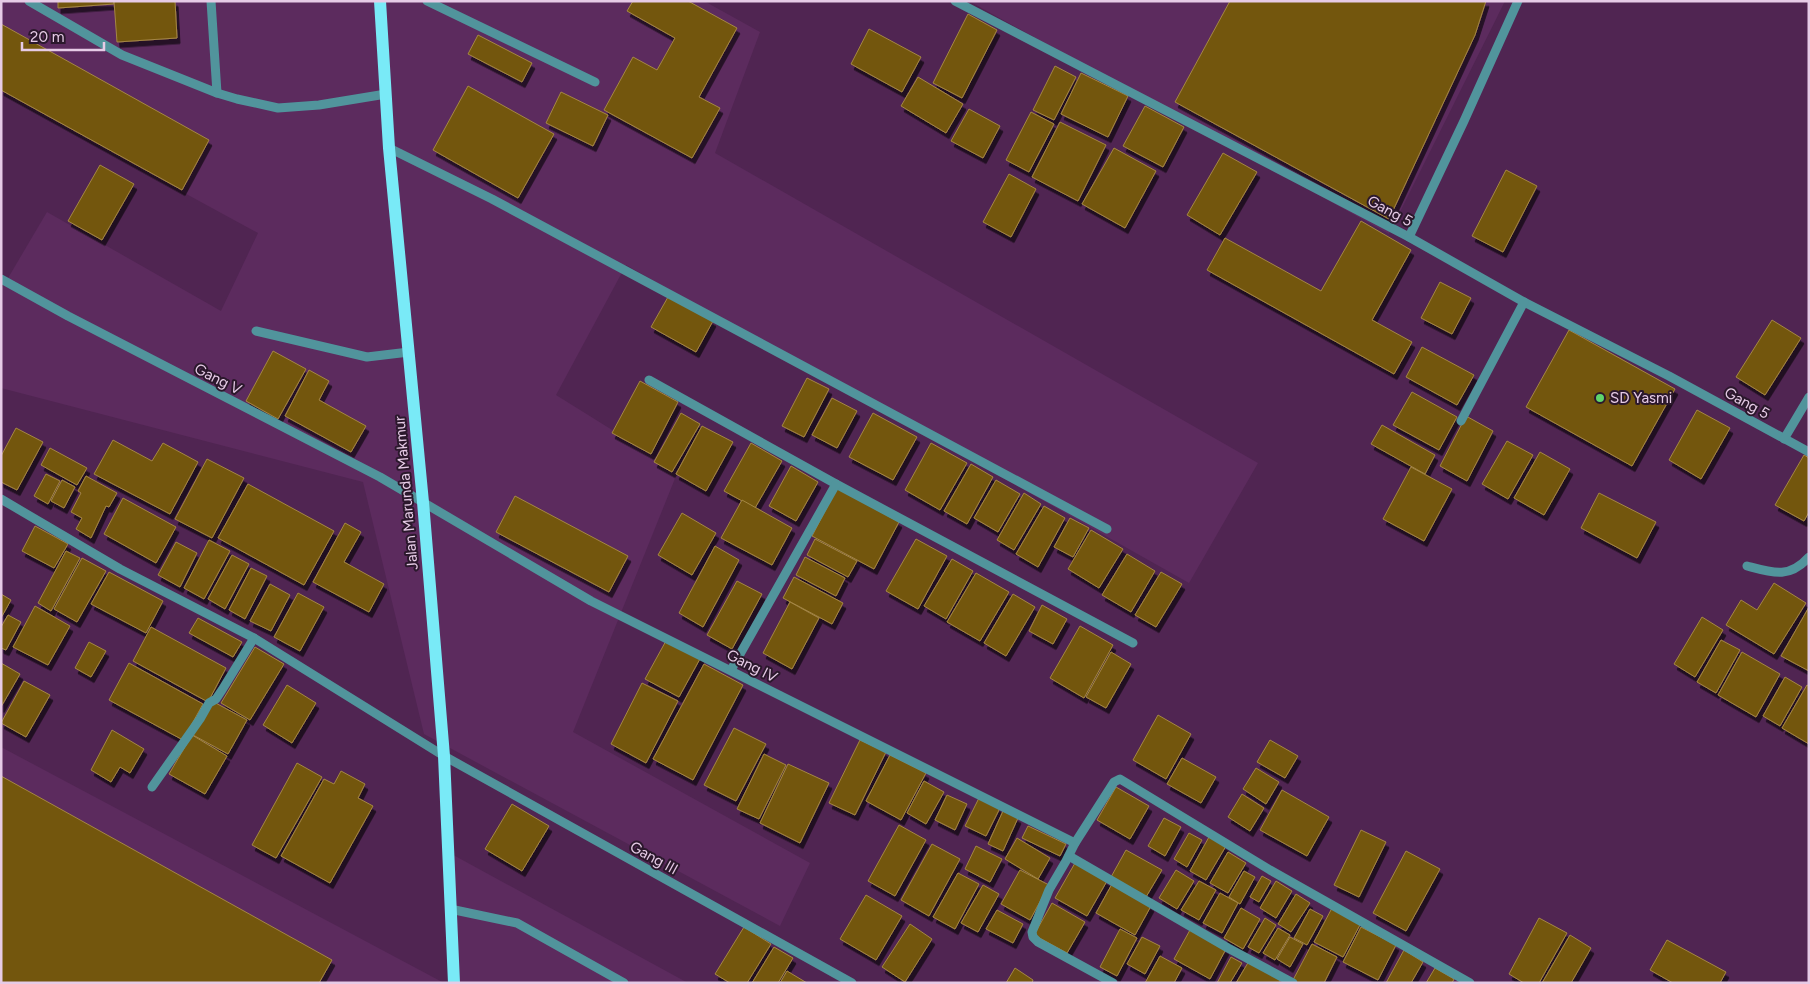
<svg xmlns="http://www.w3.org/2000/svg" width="1810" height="984" viewBox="0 0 1810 984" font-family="Figtree,sans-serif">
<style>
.built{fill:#5c2b5e}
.building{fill:#73570b;stroke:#a48644;filter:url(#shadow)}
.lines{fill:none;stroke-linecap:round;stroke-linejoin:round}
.minor{stroke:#51949c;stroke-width:9}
.major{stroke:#79eaf7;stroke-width:12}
.poi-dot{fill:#5fd56b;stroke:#2b182c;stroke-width:2}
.labels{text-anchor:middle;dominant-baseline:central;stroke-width:4;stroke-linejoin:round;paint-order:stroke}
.street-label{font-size:15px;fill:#e6cbe6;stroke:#2b182c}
.poi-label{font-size:15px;fill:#e6cbe6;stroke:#2b182c;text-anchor:start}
</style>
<defs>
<filter id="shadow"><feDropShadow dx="3" dy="5.5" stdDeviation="0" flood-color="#0009"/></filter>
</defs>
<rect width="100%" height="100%" fill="#502552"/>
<g class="built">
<polygon points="1,1 704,1 760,32 715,153 1258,463 1189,583 626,265 556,395 678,471 573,732 810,863 780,926 424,734 363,482 1,388 1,290 47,212 221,311 258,233 1,93"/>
<polygon points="969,1 1505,1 1389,234"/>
<polygon points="1,747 444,983 1,983"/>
<polygon points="446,851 688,983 448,983"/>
</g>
<g class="building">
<polygon points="58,1 114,1 114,4 58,8"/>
<polygon points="114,1 175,1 177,38 117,42"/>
<polygon points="633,1 688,1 737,28 699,97 720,108 692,158 604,110 633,57 657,70 675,38 627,11"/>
<polygon points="1230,1 1486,1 1475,35 1389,219 1175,102"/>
<polygon points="968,14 997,30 962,98 933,83"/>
<polygon points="1,24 209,140 182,190 1,90"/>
<polygon points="869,29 921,57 902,92 851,64"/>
<polygon points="478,35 532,63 522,82 468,54"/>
<polygon points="1055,66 1076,77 1054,120 1033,110"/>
<polygon points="1081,73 1128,96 1108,137 1061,114"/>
<polygon points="918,77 963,104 946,133 901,106"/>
<polygon points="468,86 554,134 518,198 433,150"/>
<polygon points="561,92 608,115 593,146 546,123"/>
<polygon points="1145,106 1184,127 1163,167 1123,146"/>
<polygon points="969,109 1000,126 983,158 951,141"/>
<polygon points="1031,112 1054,124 1029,172 1006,160"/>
<polygon points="1060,122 1106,145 1078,201 1032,177"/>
<polygon points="1114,148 1156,171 1125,228 1082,204"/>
<polygon points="1223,153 1257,172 1220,235 1187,215"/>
<polygon points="100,165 134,184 102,240 68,221"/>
<polygon points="1506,170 1537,186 1503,252 1472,236"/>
<polygon points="1009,174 1036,189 1011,237 983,222"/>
<polygon points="1361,221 1411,250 1372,320 1412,342 1394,374 1207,270 1225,238 1321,291"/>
<polygon points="1440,282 1471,298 1452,334 1421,318"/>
<polygon points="668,297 713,321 696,352 651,327"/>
<polygon points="1772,320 1801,338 1765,395 1736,377"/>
<polygon points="1569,330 1675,389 1632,466 1526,407"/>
<polygon points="1422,347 1474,375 1457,405 1406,377"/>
<polygon points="273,351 306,369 278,419 246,401"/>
<polygon points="309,370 329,381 319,400 366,426 351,452 285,416"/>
<polygon points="807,378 829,389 804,437 782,426"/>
<polygon points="640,381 678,402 651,454 612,433"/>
<polygon points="1412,392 1457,417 1439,450 1393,425"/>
<polygon points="832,398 857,411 837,448 812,435"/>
<polygon points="1697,410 1730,428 1701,479 1669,460"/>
<polygon points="681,413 700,424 672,472 654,462"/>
<polygon points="873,413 917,437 893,480 849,457"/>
<polygon points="1466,416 1493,431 1467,481 1440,466"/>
<polygon points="1382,425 1435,455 1425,474 1371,444"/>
<polygon points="702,426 733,442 706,491 676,474"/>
<polygon points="16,428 43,442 17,490 1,482 1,456"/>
<polygon points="113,440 152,461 163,443 198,462 170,514 94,474"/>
<polygon points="1507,441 1533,455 1508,499 1482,484"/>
<polygon points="751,443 782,461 755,508 724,491"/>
<polygon points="931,443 967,463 940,510 905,490"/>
<polygon points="50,448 87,468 77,485 41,465"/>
<polygon points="1540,452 1570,469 1544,515 1514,498"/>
<polygon points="1804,455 1809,458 1809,512 1804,521 1775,505"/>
<polygon points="207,459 244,478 212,538 175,519"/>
<polygon points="971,464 993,477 967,524 944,511"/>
<polygon points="791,466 818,482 796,521 769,506"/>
<polygon points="1411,467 1452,489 1424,541 1383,519"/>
<polygon points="46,474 60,481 48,504 34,496"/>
<polygon points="86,476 117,493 109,507 106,506 91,538 76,529 82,518 71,512 81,493 78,491"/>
<polygon points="62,480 75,487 64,508 51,501"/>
<polygon points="996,480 1020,494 998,532 974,518"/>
<polygon points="248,484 334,531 304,585 218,538"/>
<polygon points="837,488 899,522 874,569 812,536"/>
<polygon points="1024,493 1041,504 1014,550 997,540"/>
<polygon points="1599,493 1656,522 1637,558 1581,528"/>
<polygon points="515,496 628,556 609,592 496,532"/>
<polygon points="123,498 176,527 156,563 104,534"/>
<polygon points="742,500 792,528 772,565 721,538"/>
<polygon points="1044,506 1065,518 1038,567 1016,554"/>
<polygon points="682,513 716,533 692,575 658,555"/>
<polygon points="1070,518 1089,528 1073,557 1054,547"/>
<polygon points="345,523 361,532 344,562 384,584 369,612 313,582"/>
<polygon points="35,526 68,544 54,568 22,551"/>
<polygon points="1091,530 1123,549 1099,588 1068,569"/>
<polygon points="815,539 857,561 848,577 807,555"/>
<polygon points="916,539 947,556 918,609 886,591"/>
<polygon points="209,540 230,551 204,599 184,588"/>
<polygon points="176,542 197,553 180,587 158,575"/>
<polygon points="715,546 739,560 703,627 679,613"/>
<polygon points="66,551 80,558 51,611 38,603"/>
<polygon points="1127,554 1155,571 1131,612 1102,595"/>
<polygon points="232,555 249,564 225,609 208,599"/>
<polygon points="805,557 845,578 836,596 796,575"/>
<polygon points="82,558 106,571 77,622 54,609"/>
<polygon points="952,559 973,571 946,619 924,606"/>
<polygon points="251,568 267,576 245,619 229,610"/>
<polygon points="109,572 163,601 146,633 91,604"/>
<polygon points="1161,572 1182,584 1156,627 1135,615"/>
<polygon points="976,573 1009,592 980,641 947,622"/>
<polygon points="794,577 843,603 832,624 783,598"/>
<polygon points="737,581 762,594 732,649 707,635"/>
<polygon points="1774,583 1806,603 1774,654 1726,625 1741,600 1757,610"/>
<polygon points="270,584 290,595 271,631 250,621"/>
<polygon points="298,593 324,607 300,651 274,637"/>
<polygon points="1,594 11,600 1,618"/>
<polygon points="1013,594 1035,607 1006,656 984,643"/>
<polygon points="790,602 819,618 792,669 763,653"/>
<polygon points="1042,605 1067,619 1053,644 1029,631"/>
<polygon points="35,606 70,626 48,665 13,647"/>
<polygon points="1809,607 1809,671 1781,656"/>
<polygon points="8,615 21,622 6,650 1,648 1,627"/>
<polygon points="1702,617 1723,630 1695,677 1674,664"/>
<polygon points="198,618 242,642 233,657 189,633"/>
<polygon points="1080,626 1113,645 1084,698 1050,678"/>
<polygon points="151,627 226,668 208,702 133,661"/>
<polygon points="667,639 701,657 679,697 645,679"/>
<polygon points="1721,640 1740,650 1716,693 1697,682"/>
<polygon points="89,642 106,651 91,677 75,668"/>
<polygon points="255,647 284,664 250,720 221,703"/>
<polygon points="1111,652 1131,664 1106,708 1086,697"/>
<polygon points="1742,652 1780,674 1756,717 1718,695"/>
<polygon points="1,663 20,674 1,707"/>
<polygon points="129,663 203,704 183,740 109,700"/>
<polygon points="704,664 743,685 693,780 653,759"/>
<polygon points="1785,677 1802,687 1780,726 1763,716"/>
<polygon points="24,681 50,695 26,737 1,723"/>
<polygon points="642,683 678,701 646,763 611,744"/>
<polygon points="287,685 316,703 292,743 263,725"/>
<polygon points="1807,685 1809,686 1809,744 1782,728"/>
<polygon points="212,701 247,720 228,754 193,735"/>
<polygon points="1158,715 1191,734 1166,779 1133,760"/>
<polygon points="734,728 766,744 736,801 704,785"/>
<polygon points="112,730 144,749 130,773 120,767 111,782 91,770"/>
<polygon points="192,735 227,756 205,794 169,774"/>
<polygon points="860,740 886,752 855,815 829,803"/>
<polygon points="1270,740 1298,756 1285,778 1257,762"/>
<polygon points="764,754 786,765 759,819 737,809"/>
<polygon points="890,755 926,773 901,820 866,801"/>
<polygon points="1182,758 1216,777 1201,803 1167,784"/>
<polygon points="297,763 322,777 276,858 252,845"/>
<polygon points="788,764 829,783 800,843 760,823"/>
<polygon points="1256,768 1279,782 1266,804 1243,789"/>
<polygon points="341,771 365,784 358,798 373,806 330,883 281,856 324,779 334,784"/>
<polygon points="1,776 332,960 319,983 1,983"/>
<polygon points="924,781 944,792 926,824 907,813"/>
<polygon points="1116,787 1149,806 1130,839 1097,820"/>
<polygon points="1282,790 1329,817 1307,856 1260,830"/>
<polygon points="1242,794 1264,808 1250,831 1228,817"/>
<polygon points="947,795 967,804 955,830 935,820"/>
<polygon points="979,798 1000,808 986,836 965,826"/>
<polygon points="512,804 549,826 522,871 485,849"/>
<polygon points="1003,811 1018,818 1003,851 988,844"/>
<polygon points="1164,818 1181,827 1165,856 1148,846"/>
<polygon points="899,825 926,840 895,896 868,881"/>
<polygon points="1028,826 1066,844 1060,856 1022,838"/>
<polygon points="1361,830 1386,842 1359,897 1334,885"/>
<polygon points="1189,833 1202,840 1187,867 1174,859"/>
<polygon points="1209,837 1226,846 1206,880 1190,871"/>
<polygon points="1017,838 1050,858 1038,879 1005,859"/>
<polygon points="932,844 960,859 929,916 901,900"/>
<polygon points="976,846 1002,859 990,882 965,869"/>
<polygon points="1126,850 1162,870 1146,897 1111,877"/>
<polygon points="1406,851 1440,869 1406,931 1373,913"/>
<polygon points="1228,852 1246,863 1228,893 1210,883"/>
<polygon points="1075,863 1107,881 1087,916 1055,898"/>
<polygon points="1020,870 1049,885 1030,920 1001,904"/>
<polygon points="1176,870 1194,881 1177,909 1159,898"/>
<polygon points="1244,871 1255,877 1240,904 1229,897"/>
<polygon points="958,873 979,884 955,929 933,917"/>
<polygon points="1262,876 1271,881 1259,902 1250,897"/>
<polygon points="1199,881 1216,890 1199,920 1181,910"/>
<polygon points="1276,881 1292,891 1276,918 1260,908"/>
<polygon points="1112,884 1151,906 1135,935 1096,913"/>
<polygon points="983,885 999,894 978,932 961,923"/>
<polygon points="1220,893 1238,903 1222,933 1203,923"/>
<polygon points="1296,894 1310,903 1291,932 1278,924"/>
<polygon points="866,895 902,916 876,960 840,939"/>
<polygon points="1052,903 1085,922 1067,953 1034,935"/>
<polygon points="1241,908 1260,919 1243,949 1224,938"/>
<polygon points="1332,908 1361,923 1343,957 1314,942"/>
<polygon points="1310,909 1323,916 1307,945 1294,938"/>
<polygon points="997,910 1023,924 1013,943 986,929"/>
<polygon points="1265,918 1276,925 1259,953 1248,947"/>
<polygon points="1539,918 1567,933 1539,983 1524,983 1509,974"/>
<polygon points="910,924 932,939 905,982 882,967"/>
<polygon points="744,927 771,944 747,983 730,983 715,974"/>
<polygon points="1361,927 1396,945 1378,980 1343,962"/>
<polygon points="1278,928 1290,935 1275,960 1263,953"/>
<polygon points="1120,929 1137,938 1117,976 1100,967"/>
<polygon points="1190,930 1226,949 1210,979 1174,959"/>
<polygon points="1570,935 1591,948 1571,983 1542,983"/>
<polygon points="1142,937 1160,946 1145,974 1127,964"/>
<polygon points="1290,937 1303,944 1290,967 1277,959"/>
<polygon points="1667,940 1726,972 1720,983 1673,983 1650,970"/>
<polygon points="1312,944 1337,957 1324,983 1298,983 1293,980"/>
<polygon points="774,947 793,958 778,983 752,983"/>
<polygon points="1404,950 1423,962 1411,983 1386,983"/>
<polygon points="1160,956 1182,968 1174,983 1145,983"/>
<polygon points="1231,957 1242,963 1230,983 1217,983"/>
<polygon points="1249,961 1281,980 1279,983 1236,983"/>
<polygon points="1015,968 1033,980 1032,983 1006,983"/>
<polygon points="1435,968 1454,979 1452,983 1426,983"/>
<polygon points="787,971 807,983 780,983"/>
</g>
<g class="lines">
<g class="minor">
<polyline points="29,1 122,55 217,93 237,99 278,108 319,105 386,94"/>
<polyline points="211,1 217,93"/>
<polyline points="427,1 595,82"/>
<polyline points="955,1 1409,237 1524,302 1669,376 1809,452"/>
<polyline points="389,148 492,199 1107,529"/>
<polyline points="1409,237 1464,121 1518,1"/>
<polyline points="1,279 68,316 380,477 591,601 1075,843"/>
<polyline points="256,331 367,357 409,352"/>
<polyline points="649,380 836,484 1133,643"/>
<polyline points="1461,421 1524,302"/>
<polyline points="1784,439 1809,397"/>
<polyline points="1,499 120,569 254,638 444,756 852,983"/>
<path d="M1747,566c26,7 42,13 62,-9"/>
<polyline points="731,670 836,484"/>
<polyline points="152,787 200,719 209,703 216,699 222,690 254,638"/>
<polyline points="1069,856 1228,948 1293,983"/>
<polyline points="450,909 517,923 624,983"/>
<polyline points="1113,983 1038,942 1033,937 1032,932 1049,890 1066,861 1075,843 1114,782 1120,779 1270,870 1470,983"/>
</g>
<polyline class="major" points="380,1 389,148 423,502 444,756 454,983"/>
</g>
<circle class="poi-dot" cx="1600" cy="398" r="5"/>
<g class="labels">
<g class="street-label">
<text transform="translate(1390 211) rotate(28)">Gang 5</text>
<text transform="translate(218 379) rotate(27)">Gang V</text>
<text transform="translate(1747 403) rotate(29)">Gang 5</text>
<text transform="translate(406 493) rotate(-95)">Jalan Marunda Makmur</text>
<text transform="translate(752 666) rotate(27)">Gang IV</text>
<text transform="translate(654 858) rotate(29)">Gang III</text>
</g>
<g class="poi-label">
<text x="1610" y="398">SD Yasmi</text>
</g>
</g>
<rect width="1810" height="984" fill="none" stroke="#e6cbe6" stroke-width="5"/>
<path d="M22 42v8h82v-8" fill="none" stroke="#e6cbe6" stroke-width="2.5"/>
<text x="30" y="42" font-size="15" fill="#e6cbe6" stroke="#2b182c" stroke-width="4" paint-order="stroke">20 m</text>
</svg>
